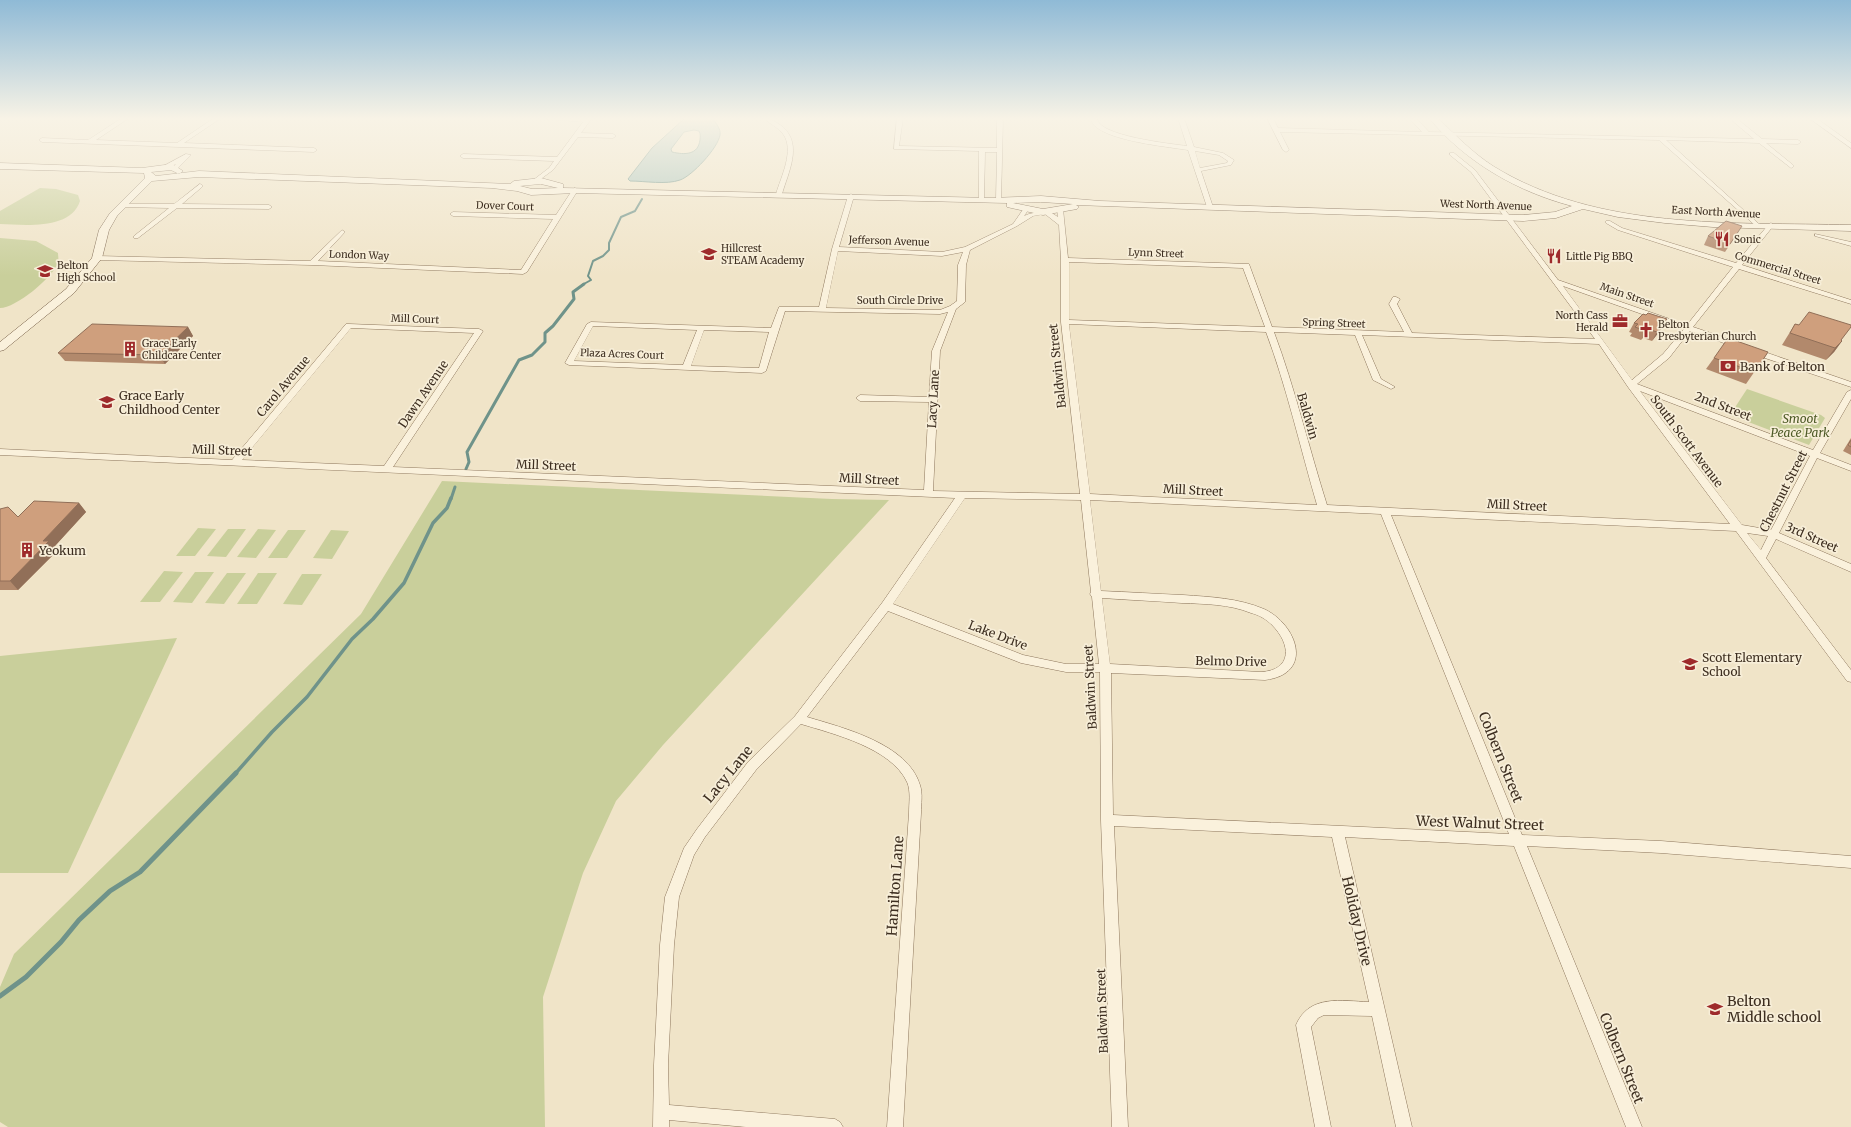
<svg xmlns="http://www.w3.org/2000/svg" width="1851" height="1127" viewBox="0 0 1851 1127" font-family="Merriweather,serif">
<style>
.green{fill:#c9cf9b}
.water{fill:#a9c4bc;stroke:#6f938a;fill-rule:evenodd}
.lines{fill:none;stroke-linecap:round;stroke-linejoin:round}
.stream-far3{stroke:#6f938a;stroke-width:2}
.stream-far2{stroke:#6f938a;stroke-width:3}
.stream-far1{stroke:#6f938a;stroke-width:3.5}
.stream{stroke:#6f938a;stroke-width:5}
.street-casing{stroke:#8d765c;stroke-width:1}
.secondary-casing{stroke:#6f573f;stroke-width:1}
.street{fill:#faf1dc;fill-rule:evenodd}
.secondary{fill:#faf1dc;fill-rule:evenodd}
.wall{fill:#b2896c}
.shaded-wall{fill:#916f58}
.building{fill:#cf9f7d;stroke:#916f58}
.labels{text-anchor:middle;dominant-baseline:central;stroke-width:3.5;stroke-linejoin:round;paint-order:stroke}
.far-street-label{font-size:10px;fill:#3d2e20;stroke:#f7eed8}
.far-poi-label{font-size:10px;fill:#3d2e20;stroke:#f7eed8;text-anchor:start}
.street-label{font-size:12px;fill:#3d2e20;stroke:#f7eed8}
.poi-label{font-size:12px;fill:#3d2e20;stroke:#f7eed8;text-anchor:start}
.park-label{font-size:12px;font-style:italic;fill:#4d5a26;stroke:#f7eed8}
.near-street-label{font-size:14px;fill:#3d2e20;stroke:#f7eed8}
.near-poi-label{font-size:14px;fill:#3d2e20;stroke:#f7eed8;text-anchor:start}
</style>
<rect width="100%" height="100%" fill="#f0e4c8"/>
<g class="green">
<path d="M40,188l16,1 22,6 2,6c-9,29 -55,24 -80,23v-13z"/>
<path d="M0,238l36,3 22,12c0,3 1,7 0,10 -6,15 -42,45 -58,45z"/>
<polygon points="1747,389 1821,415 1825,418 1809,445 1730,415"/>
<polygon points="442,481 832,499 889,500 663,745 616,801 583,873 543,997 545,1127 8,1127 0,1122 0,987 14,954 361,614"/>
<polygon points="198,528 216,529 195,556 176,556"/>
<polygon points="228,529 246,529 226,557 207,556"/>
<polygon points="258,529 276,530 256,558 237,557"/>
<polygon points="288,530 306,530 287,558 268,558"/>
<polygon points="331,530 349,531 332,559 313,558"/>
<polygon points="164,571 183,572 160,602 140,602"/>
<polygon points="195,572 214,572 192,603 173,602"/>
<polygon points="227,573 246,573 224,604 205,603"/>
<polygon points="258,573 277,573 257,604 237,604"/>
<polygon points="302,574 322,574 302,605 283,604"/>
<polygon points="177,638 68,873 0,873 0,656"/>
</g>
<path class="water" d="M685,118h27c4,5 9,11 8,17 -2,13 -28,41 -40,45 -14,5 -35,1 -50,1l-2,-2 24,-31zM694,130l5,1c2,4 1,6 1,9 -2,15 -15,15 -28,12l-1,-3 13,-17z"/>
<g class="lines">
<polyline class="stream-far3" points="582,285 591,280 588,276 593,261 603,256 609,250 609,243 621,217 635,211 642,199"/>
<g class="stream-far2">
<polyline points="466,469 469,462 467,452 519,360 532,355 545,342 545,333 553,326 574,299 573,292 584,284"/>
<polyline points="451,499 455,487"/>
</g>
<polyline class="stream-far1" points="235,774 272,732 307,697 352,639 373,619 404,583 433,523 447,508 451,498"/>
<polyline class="stream" points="0,996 26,977 61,942 79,920 110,891 140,872 236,773"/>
<defs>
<g id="street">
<polygon points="122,118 129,118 96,140 177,143 214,118 221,118 184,143 314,148 317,150 314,152 42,142 39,140 42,138 88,140"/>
<polygon points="534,118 592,118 581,133 613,134 616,136 613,138 578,137 553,170 534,184 531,182 532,181 549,168 554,161 463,158 460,156 463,154 557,157 583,122"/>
<path d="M763,118c8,0 13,4 20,9 20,18 5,46 -1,67l-3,2 -3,-2c5,-17 19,-44 7,-60 -5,-7 -13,-10 -20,-16z"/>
<polygon points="897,118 903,118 899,146 997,148 997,118 1003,118 1001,201 996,200 997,152 985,152 984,200 979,201 979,151 894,149"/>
<path d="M1091,118h6c0,18 75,26 90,28l-9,-28h6l10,29 29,6 11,7 -3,5 -30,6 12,36 -1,1 -5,-1 -19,-57c-17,-3 -97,-10 -97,-32zM1195,151l24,4 9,6 -1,2 -27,5z"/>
<polygon points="1267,118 1273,118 1278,128 1422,132 1409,118 1416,118 1429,132 1754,139 1729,118 1736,118 1762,139 1798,140 1801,142 1798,144 1766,143 1793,165 1793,167 1791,168 1759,143 1666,140 1759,224 1759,226 1757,227 1659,140 1280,132 1289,150 1286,152 1283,150"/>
<polygon points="1809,118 1816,118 1851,143 1851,148"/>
<path d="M1450,153h4l21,17 83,110 129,45 46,-58 -115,-37 -12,-7v-2h4l12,7 114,35 33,-39 2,-1 3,2 -32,40 109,35v4l-112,-35 -46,58 48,16v4h-6l-45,-16 -21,27 -32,26 176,66 34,-58 4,-2v9l-31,54 31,12v6l-34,-13 -38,75 72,31v8l-75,-33 -10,19 85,112v12l-4,-1 -111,-150 -345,-16 131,320 139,6 190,15v12l-190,-15 -134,-7 115,281h-16l-112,-281 -169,-9 67,290h-16l-24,-111 -48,-1 -6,3 -7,9 20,100h-16l-19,-102c13,-31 46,-24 73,-23l-37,-165 -218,-11 14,301h-16l-11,-307 -1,-148h-34l-45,-9 -133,-52 -81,106c37,11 101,27 113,68 3,9 1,19 1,28l-18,314h-16l22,-314c0,-10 2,-22 -2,-31 -16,-34 -73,-48 -106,-58l-45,46 -51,67 -11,18 -15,42 -5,48 -6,120 1,40 166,14 5,3 3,5h-97l-77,-7v7h-16l1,-62 6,-120 5,-48 19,-49 13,-19 51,-67 47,-46 87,-113 73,-105 -955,-43v-6l232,11 114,-136h3l130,5 4,2 -90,136 531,23 5,-88 -69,-1 -4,-3 4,-3 69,2 3,-46 16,-39 -8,2 -155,-3 -19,60 -4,2 -193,-8 -4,-2 22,-39 4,-2 180,6 8,-21h40l13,-58 16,-53 3,-2 3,2 -15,51 103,5 23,-5 48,-23 11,-16 5,1 -5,7 5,-2 18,-4 11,7 -1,-8 3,-2 3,2 5,49 181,6 23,63 132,5 -15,-28 4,-7h3l4,2 -3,5 15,29 183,6 -124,-167 -21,-17zM1045,214l14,11 2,35v62l19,172 -147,-3 7,-140 16,-42 9,-7 1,-37 4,-15 47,-24 16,-10zM838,251l104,5 21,-4 -5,13 -1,36 -7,5 -10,4 -114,-2zM1069,262l174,6 22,59 -196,-7zM1563,286l121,43 -21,25 -31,26zM1069,324l197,8c21,56 34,115 51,173l-227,-11zM593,326l104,4 -14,35 -109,-4zM351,328l123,5 -90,133 -142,-6zM704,330l65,2 -10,36 -68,-2zM1274,332l81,3 18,45 18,9 4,-2 -14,-8 -19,-44 237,9 29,43 102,137 -403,-19c-18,-57 -32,-117 -53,-173zM1640,391l170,65 -39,74 -29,-5zM965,498l116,2 10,92 -1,2 2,3 7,67h-33l-43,-9 -130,-51zM1090,500l291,14 128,320 -396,-19 -2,-142 154,7c50,-6 32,-56 -1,-71 -26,-11 -53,-12 -81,-14 -27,-1 -54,-3 -82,-4zM1747,533l21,3 -7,14zM1102,598c27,2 53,3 80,5 23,1 47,1 69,10 8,2 15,6 21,12 19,19 21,45 -11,47l-151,-8z"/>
<polygon points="186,154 191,155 177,169 172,168 176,164 165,169 160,168"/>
<polygon points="200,184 202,185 202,187 182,204 269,205 272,207 269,209 177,208 138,238 134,238 134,236 169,208 122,207 119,205 120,204 174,204"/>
<polygon points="575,188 578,190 527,272 523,274 312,265 97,260 93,258 97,256 310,261 342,230 345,232 344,233 318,261 521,270 553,219 453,216 450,214 453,212 556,215 573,189"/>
<polygon points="1815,234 1851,242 1851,246 1815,236"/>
<polygon points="1750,349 1756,349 1851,382 1851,387 1750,353"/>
</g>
<path id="secondary" d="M1429,118h9c17,17 35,35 55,48 105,65 239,56 358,59v6l-138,-4 -48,-4 -47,-6 -35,-8 -27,9 -33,3 -447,-16 3,2 -2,2 -34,6 -36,-8v-4l-432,-10 -44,2 -14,-4 -25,-3 -293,-11 -47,4 -35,35 -8,14 -7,28 -28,35 -70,57 -4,1v-9l66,-53 26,-31 7,-28 11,-17 35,-35 -1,-5 -144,-4v-6l142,5 30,-4 11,7 -4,3 -8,-4 -20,2 5,4 43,-5 311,13 4,-3 27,-3 22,6v4l429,10 49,-2 59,5 423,14 32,-3 17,-6c-54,-14 -107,-44 -143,-88zM541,184l17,4 -26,1 -12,-3zM1041,202l32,2 -30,5 -30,-6z"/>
</defs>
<use href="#street" class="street-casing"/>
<use href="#secondary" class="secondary-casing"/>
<use href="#street" class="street"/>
<use href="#secondary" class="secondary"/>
</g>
<g class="wall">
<polygon points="1737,234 1725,252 1704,245 1708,236"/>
<polygon points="1667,319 1662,328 1652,341 1643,338 1641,340 1630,336 1632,333 1629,332 1634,323"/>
<polygon points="1795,324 1799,325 1842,341 1834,352 1826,360 1782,345"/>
<polygon points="188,327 193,336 165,364 65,361 58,353"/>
<polygon points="1768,352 1746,384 1706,369 1714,358"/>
<polygon points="1851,438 1851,455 1843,451"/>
<polygon points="79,503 86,512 54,547 57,551 18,590 0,590 0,509 18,517"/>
</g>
<g class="shaded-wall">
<polygon points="1667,319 1662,328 1652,341 1657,332"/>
<polygon points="188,327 193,336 165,364 159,355"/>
<polygon points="1851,327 1836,347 1842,341 1834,352 1826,360 1841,340"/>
<polygon points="79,503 86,512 54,547 57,551 18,590 10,581 43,541"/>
</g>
<g class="building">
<polygon points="1726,221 1742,226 1730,244 1708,236"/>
<polygon points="1809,312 1851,325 1851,327 1841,340 1842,341 1835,348 1790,333 1795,324 1799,325"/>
<polygon points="1648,313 1667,319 1657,332 1648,329 1646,331 1635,327 1638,324 1634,323 1643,314 1646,315"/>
<polygon points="92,324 188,327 159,355 58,353"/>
<polygon points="1728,338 1768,352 1755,372 1714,358"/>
<polygon points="1851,440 1851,447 1848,445"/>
<polygon points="34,501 79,503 43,541 49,541 10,581 0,581 0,509 8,507 18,517"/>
</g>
<linearGradient id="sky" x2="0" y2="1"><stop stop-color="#8fbad6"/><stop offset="0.43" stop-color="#f8f3e6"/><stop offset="1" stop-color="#f8f3e6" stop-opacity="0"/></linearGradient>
<rect width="1851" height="276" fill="url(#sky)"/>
<defs>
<symbol id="restaurant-bare" viewBox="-9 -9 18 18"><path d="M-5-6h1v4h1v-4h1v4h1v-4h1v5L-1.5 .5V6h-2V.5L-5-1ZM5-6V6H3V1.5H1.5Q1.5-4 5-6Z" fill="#9e2a2b" stroke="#f7eed8" stroke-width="2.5" paint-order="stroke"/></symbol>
<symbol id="school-bare" viewBox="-9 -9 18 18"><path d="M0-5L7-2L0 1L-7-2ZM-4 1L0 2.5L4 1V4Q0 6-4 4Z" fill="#9e2a2b" stroke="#f7eed8" stroke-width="2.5" paint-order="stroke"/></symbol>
<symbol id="office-bare" viewBox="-9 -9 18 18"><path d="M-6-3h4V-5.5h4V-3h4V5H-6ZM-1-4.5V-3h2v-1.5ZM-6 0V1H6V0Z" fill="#9e2a2b" stroke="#f7eed8" stroke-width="2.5" paint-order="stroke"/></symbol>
<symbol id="church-bare" viewBox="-9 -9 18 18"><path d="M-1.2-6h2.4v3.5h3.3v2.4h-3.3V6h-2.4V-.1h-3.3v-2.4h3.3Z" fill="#9e2a2b" stroke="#f7eed8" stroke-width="2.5" paint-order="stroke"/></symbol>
<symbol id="building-bare" viewBox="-9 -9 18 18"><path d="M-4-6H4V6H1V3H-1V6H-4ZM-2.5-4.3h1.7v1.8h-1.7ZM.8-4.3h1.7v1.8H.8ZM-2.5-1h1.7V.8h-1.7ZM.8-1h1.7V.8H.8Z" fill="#9e2a2b" stroke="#f7eed8" stroke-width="2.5" paint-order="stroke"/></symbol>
<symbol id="bank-bare" viewBox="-9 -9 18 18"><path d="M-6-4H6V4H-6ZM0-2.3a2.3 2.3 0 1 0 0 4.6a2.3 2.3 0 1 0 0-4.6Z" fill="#9e2a2b" stroke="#f7eed8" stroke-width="2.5" paint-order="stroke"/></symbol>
</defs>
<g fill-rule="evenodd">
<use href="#restaurant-bare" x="1711" y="228" width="22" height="22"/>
<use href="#school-bare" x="698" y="243" width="22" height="22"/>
<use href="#restaurant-bare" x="1543" y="245" width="22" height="22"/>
<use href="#school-bare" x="34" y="260" width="22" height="22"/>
<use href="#office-bare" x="1609" y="310" width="22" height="22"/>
<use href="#church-bare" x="1635" y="319" width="22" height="22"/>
<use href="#building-bare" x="119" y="338" width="22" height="22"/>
<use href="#bank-bare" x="1717" y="355" width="22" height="22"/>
<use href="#school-bare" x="96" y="391" width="22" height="22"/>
<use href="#building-bare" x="16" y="539" width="22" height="22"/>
<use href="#school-bare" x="1679" y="653" width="22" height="22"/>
<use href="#school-bare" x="1704" y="998" width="22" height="22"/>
</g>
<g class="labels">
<g class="far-street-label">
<text transform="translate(1486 205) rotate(2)">West North Avenue</text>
<text transform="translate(505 206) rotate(2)">Dover Court</text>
<text transform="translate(1716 212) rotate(3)">East North Avenue</text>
<text transform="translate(889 241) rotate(2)">Jefferson Avenue</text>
<text transform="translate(1156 253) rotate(2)">Lynn Street</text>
<text transform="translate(359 255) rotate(2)">London Way</text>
<text transform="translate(1778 268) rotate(17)">Commercial Street</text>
<text transform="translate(1627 295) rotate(19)">Main Street</text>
<text x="900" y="300">South Circle Drive</text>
<text transform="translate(415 319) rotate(2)">Mill Court</text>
<text transform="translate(1334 323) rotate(2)">Spring Street</text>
<text transform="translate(622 354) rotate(2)">Plaza Acres Court</text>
</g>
<g class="far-poi-label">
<text x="1734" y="239">Sonic</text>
<text x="721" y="248">Hillcrest<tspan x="721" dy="12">STEAM Academy</tspan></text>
<text x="1566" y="256">Little Pig BBQ</text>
<text x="57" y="265">Belton<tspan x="57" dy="12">High School</tspan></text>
<text x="1608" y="315" text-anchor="end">North Cass<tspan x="1608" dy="12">Herald</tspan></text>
<text x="1658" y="324">Belton<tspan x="1658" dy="12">Presbyterian Church</tspan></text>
<text x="142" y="343">Grace Early<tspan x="142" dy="12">Childcare Center</tspan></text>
</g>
<g class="street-label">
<text transform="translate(1057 366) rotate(-96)">Baldwin Street</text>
<text transform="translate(283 386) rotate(-50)">Carol Avenue</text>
<text transform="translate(423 394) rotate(-56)">Dawn Avenue</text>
<text transform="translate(933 399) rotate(-87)">Lacy Lane</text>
<text transform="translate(1723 406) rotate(21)">2nd Street</text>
<text transform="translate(1308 416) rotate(74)">Baldwin</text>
<text transform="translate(1687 441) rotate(53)">South Scott Avenue</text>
<text transform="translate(222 450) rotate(2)">Mill Street</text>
<text transform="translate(546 465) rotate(2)">Mill Street</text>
<text transform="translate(869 479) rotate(3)">Mill Street</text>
<text transform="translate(1193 490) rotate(3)">Mill Street</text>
<text transform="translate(1783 491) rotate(-63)">Chestnut Street</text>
<text transform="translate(1517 505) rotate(3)">Mill Street</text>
<text transform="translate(1812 537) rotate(24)">3rd Street</text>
<text transform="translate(998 635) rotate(21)">Lake Drive</text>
<text transform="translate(1231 661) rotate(1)">Belmo Drive</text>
<text transform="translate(1090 687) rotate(-93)">Baldwin Street</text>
<text transform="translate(1102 1011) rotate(-92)">Baldwin Street</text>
</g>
<g class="poi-label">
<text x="1740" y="366">Bank of Belton</text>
<text x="119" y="395">Grace Early<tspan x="119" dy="14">Childhood Center</tspan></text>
<text x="39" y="550">Yeokum</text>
<text x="1702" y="657">Scott Elementary<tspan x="1702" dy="14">School</tspan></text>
</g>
<g class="park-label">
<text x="1800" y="418">Smoot<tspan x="1800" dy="14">Peace Park</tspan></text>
</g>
<g class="near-street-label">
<text transform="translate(1501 757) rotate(68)">Colbern Street</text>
<text transform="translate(728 774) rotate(-51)">Lacy Lane</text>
<text transform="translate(1480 823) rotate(2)">West Walnut Street</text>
<text transform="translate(895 886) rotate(-86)">Hamilton Lane</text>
<text transform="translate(1357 921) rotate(77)">Holiday Drive</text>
<text transform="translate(1622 1058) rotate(68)">Colbern Street</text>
</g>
<g class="near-poi-label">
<text x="1727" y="1001">Belton<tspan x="1727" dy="16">Middle school</tspan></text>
</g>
</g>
</svg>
